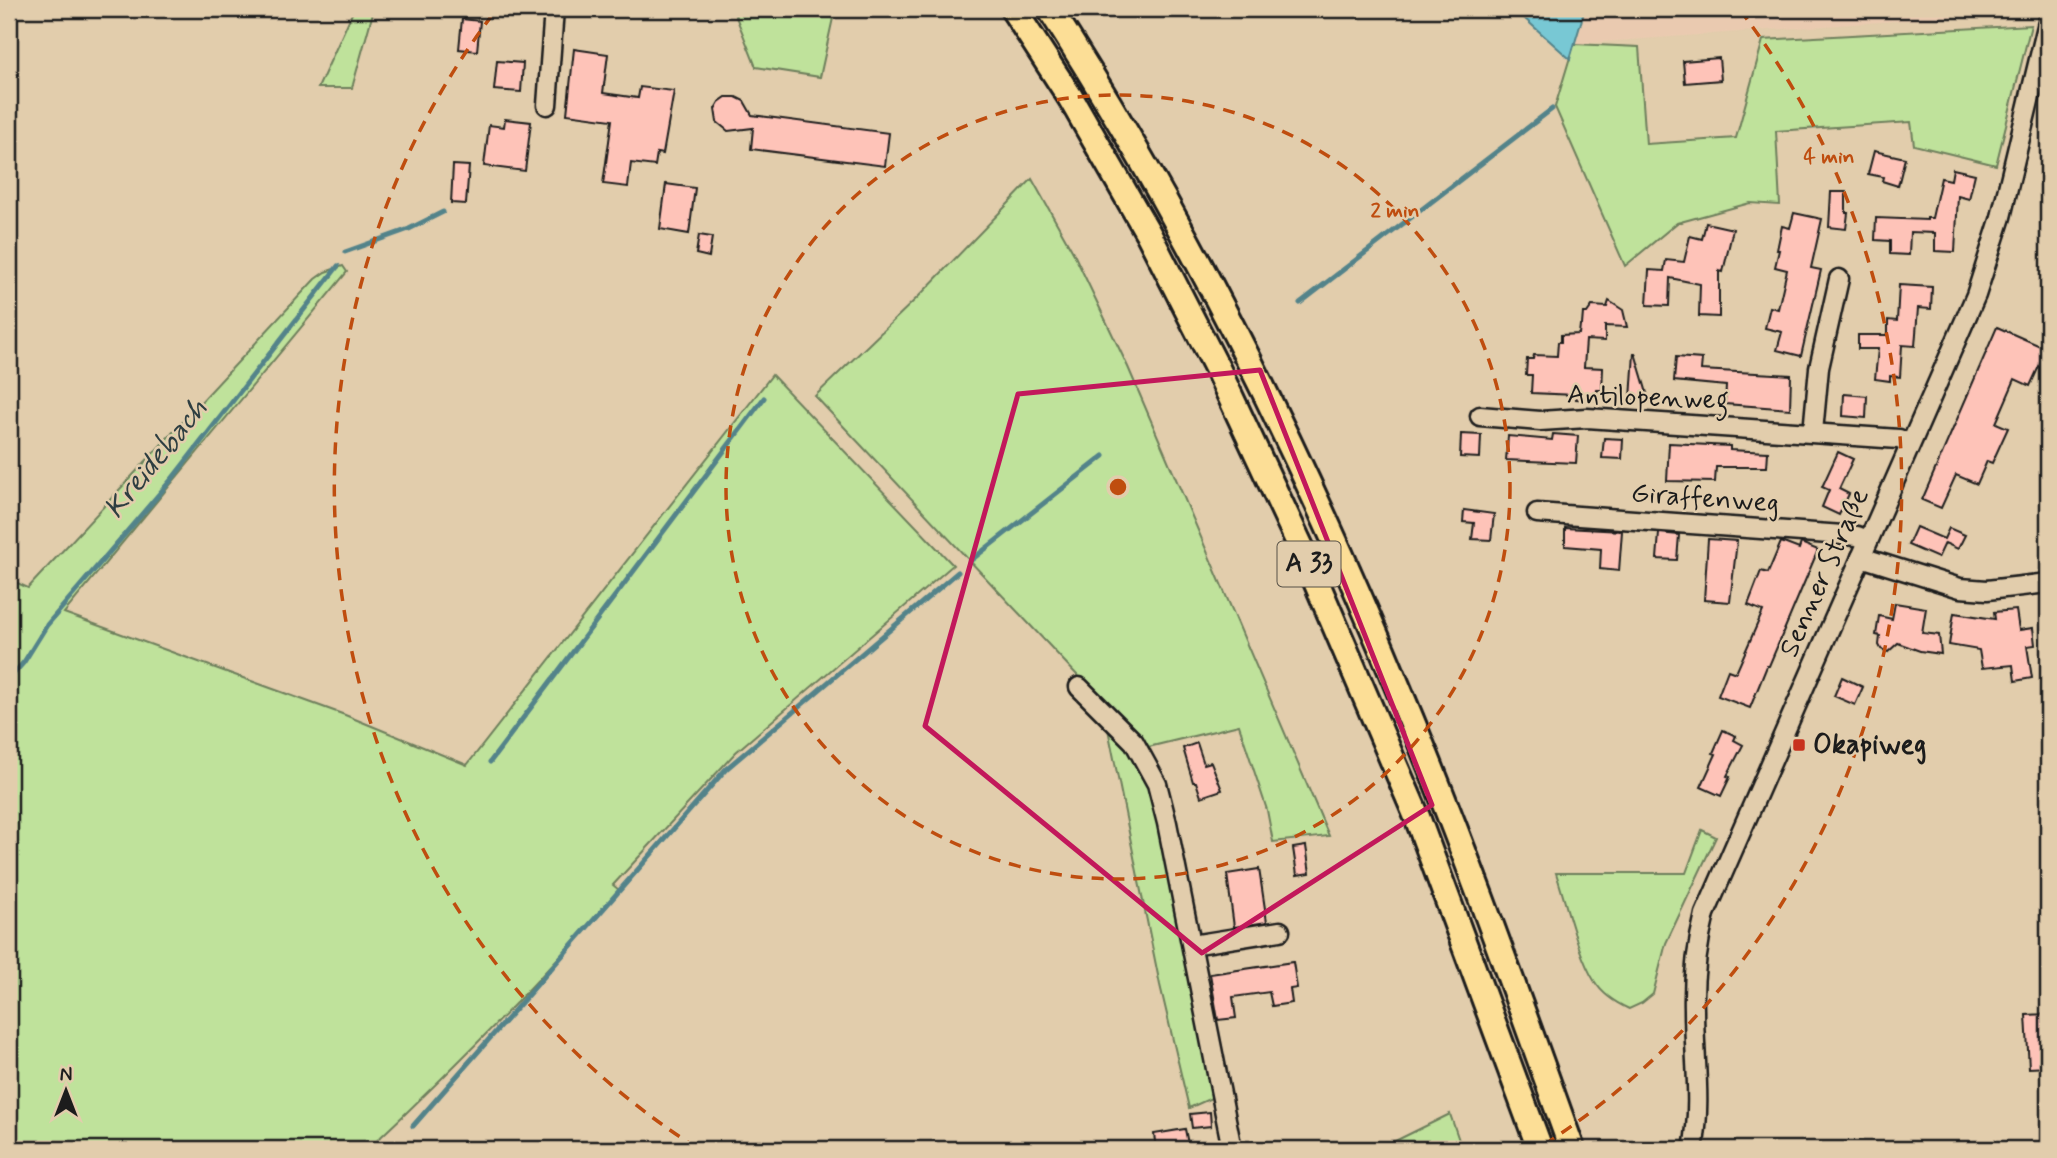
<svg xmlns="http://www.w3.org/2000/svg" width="2057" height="1158" viewBox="0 0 2057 1158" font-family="Mynerve,sans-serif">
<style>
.built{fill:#eacab0}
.green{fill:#bfe29b;stroke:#6e7f5c;stroke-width:2}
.water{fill:#78c8d4;stroke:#53838a;stroke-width:2}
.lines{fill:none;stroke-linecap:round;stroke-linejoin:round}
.stream{stroke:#53838a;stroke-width:5}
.building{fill:#fec3b8;stroke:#1c1c1c;stroke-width:2}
.minor-casing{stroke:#1c1c1c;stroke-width:23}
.highway-casing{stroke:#1c1c1c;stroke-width:30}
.minor{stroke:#e2cdac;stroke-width:18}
.highway{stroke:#fcde96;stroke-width:24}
.marked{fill:none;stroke:#c2185b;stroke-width:5;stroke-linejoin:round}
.ring{fill:none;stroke:#bf4d0f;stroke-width:3.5;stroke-dasharray:12 9}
.poi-dot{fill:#c8321e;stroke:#e2cdac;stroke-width:2.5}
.labels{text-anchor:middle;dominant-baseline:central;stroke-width:5;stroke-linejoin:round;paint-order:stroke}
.shield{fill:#e2cdac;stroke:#575147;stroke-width:2}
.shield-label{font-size:26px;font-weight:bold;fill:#1c1c1c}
.street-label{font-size:28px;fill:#1c1c1c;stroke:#e2cdac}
.poi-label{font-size:28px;font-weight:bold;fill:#1c1c1c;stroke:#e2cdac;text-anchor:start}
.water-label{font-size:30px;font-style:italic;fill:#2e3e41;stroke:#e2cdac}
.centre{fill:#bf4d0f;stroke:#e2cdac;stroke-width:3.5}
.ring-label{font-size:21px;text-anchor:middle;font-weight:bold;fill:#bf4d0f;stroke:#e2cdac;stroke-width:5;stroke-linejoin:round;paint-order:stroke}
</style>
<rect width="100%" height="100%" fill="#e2cdac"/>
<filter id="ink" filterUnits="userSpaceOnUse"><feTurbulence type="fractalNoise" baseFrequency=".0143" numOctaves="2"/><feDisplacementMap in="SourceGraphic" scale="14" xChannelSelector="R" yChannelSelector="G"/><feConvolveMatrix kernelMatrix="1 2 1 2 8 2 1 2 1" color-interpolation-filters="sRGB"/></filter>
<g filter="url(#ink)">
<polygon class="built" points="1585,9 2034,9 2033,11 1574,44"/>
<g class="green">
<polygon points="354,9 374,9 352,88 318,88"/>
<polygon points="733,9 835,9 820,77 756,67"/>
<polygon points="2031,25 1996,165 1914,145 1911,122 1776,131 1780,205 1750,203 1677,223 1625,266 1555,107 1574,44 1639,47 1646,144 1736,138 1763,40"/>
<polygon points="1032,179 1074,254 1128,367 1329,836 1273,842 1267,810 1239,725 1144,748 1138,740 815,396 919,296"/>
<path d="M343,266l4,6 -283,341 281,102 122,50 305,-390 181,190 -217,187 -123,133 6,5c-79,91 -163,177 -251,259h-359v-570l19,9 287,-309 10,-7z"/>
<polygon points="1107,724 1131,746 1153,787 1216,1096 1189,1108 1160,985"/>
<path d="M1702,830l14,7 -50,106 -13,51 -11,9 -13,6c-13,-6 -26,-14 -34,-27 -17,-26 -29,-79 -39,-109h130z"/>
<polygon points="1450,1114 1462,1149 1379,1149"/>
</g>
<polygon class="water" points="1514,9 1585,9 1570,59"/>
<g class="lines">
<g class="stream">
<polyline points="345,252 409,229 443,212"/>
<polyline points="1300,303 1552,109"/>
<polyline points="970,561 1104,456"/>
<polyline points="9,679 24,662 47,625 172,479 338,266"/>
<polyline points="490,762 764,398"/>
<polyline points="413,1126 726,769 958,572"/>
<polyline points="9,1134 18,1149"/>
</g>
</g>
<g class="building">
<polygon points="462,19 480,21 477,51 459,49"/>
<polygon points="574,49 608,54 603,93 638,98 640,87 674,91 663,154 657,153 655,166 631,163 628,187 603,184 612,120 567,114"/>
<polygon points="1719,58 1721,80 1685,83 1683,61"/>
<polygon points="497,61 523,63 521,92 494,90"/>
<polygon points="726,97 736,97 744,101 752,115 889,133 885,166 751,149 753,128 728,131 717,122 715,109 719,102"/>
<polygon points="505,119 531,122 525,171 484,166 489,125 504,127"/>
<polygon points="1874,151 1905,158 1898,186 1882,181 1883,177 1868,174"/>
<polygon points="453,165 469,166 466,204 451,203"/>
<polygon points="1953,169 1975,174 1969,199 1958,196 1955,252 1935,251 1935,233 1910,232 1909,255 1890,254 1890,241 1875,240 1876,218 1927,220 1927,218 1932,218 1941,178 1951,180"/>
<polygon points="666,184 695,188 689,234 660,229"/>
<polygon points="1831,192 1846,192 1846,213 1848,213 1846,229 1829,227"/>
<polygon points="1794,213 1822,219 1811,268 1821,270 1801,356 1777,350 1782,332 1765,328 1770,307 1778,309 1787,270 1775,267 1779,250 1777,250 1782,226 1790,228"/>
<polygon points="1706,223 1733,229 1723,272 1719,271 1719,317 1699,316 1700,284 1670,278 1669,306 1647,305 1649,270 1664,271 1666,260 1684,262 1690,236 1702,239"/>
<polygon points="699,235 712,237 709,257 696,254"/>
<polygon points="1899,285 1932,287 1931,309 1918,308 1915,346 1902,345 1900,377 1890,376 1890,381 1875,379 1878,349 1858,349 1858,335 1888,335 1888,320 1897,321"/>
<polygon points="1609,301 1623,310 1627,327 1605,326 1605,341 1586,340 1584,367 1603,368 1602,390 1597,390 1596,400 1576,399 1576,395 1531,393 1532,375 1526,375 1527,359 1533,359 1534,355 1557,356 1558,342 1561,342 1561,335 1579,334 1580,325 1582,325 1583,313 1587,313 1592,306 1607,307"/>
<polygon points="1997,327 2047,349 2030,386 2015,379 1996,423 2008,428 1992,463 1987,461 1977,484 1956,475 1941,508 1922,500"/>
<polygon points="1634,353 1635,353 1649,400 1631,399"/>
<polygon points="1676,357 1702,359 1701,370 1791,375 1790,409 1725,404 1726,386 1674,381"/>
<polygon points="1844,394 1867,396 1866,418 1843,416"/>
<polygon points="1461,434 1481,435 1480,458 1460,457"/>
<polygon points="1553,434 1578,436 1576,463 1506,460 1508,436 1552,440"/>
<polygon points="1604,438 1623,439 1622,459 1602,458"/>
<polygon points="1669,443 1730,446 1730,450 1768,452 1767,467 1716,467 1715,482 1667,481"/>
<polygon points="1838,452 1853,459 1839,489 1849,494 1839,515 1822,507 1829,490 1822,487"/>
<polygon points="1464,510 1494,514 1491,540 1472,539 1474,523 1463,522"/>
<polygon points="1916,527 1944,539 1949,528 1965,535 1958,549 1945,543 1938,558 1908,545"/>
<polygon points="1565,528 1622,531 1619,571 1600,569 1601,549 1565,546"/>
<polygon points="1659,533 1679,535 1677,560 1657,559"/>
<polygon points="1708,539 1737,541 1730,602 1704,600"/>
<polygon points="1781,542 1799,549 1801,543 1818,550 1769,666 1767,666 1750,708 1718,696 1728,670 1736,673 1763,611 1748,605 1761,571 1768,573"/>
<polygon points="1895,603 1926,608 1922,633 1939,635 1941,654 1920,651 1898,643 1888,652 1881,649 1879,645 1880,636 1876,635 1879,616 1892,619"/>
<polygon points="2016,610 2019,630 2033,628 2035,645 2027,646 2032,678 2015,681 2013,665 1982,668 1979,650 1949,645 1954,613 1995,619 1994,612"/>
<polygon points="1842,677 1863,687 1855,705 1834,696"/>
<polygon points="1723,730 1736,736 1734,740 1743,745 1727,776 1730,777 1721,796 1701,787 1716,754 1713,753"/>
<polygon points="1197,743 1204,764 1211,762 1222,790 1201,797 1196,782 1193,782 1183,748"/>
<polygon points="1306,846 1310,873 1297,875 1293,848"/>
<polygon points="1259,869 1267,922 1234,927 1227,874"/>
<polygon points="1293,962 1297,988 1290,989 1292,1003 1272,1006 1269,992 1233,997 1236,1018 1218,1020 1210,974"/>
<polygon points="2048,1014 2048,1067 2029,1068 2026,1015"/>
<polygon points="1210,1112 1211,1126 1192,1128 1190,1114"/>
<polygon points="1185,1129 1189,1149 1156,1149 1154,1134"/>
</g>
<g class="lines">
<defs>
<g id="minor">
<polyline points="547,105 554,9"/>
<polyline points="1480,416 1540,421 1587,418 1899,439 1910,444"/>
<polyline points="1813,432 1819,368 1839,279"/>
<polyline points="1537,513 1857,536 1868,540"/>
<polyline points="1861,557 1960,588 1987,590 2048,583"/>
<polyline points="1079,687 1134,742 1157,784 1167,823 1232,1149"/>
<polyline points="1192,945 1280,931"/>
<path d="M1693,1149c9,-47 1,-92 1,-139 -1,-33 3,-64 11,-96l271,-619 25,-78 47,-195"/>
</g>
<g id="highway">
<polyline points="1013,9 1070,97 1148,233 1218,370 1306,558 1417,817 1540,1149"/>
<path d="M1050,9c139,216 255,453 353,691 62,148 115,299 169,449"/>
</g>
</defs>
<use href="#minor" class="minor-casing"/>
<use href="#highway" class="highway-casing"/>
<use href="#minor" class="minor"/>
<use href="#highway" class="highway"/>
</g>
</g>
<path class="marked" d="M1260,370l172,435 -230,148 -277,-227 93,-332z"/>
<g class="ring">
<circle cx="1118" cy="487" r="392"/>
<path d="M697 1148A784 784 0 0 1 496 10M1740 10A784 784 0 0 1 1539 1148"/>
</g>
<rect class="poi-dot" x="1792" y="738" width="14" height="14" rx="3.5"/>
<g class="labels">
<rect class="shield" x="1277.5" y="541.5" width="63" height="45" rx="5"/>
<g class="shield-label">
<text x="1309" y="564">A 33</text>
</g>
<g class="street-label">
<text transform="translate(1648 398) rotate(2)">Antilopenweg</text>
<text transform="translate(1705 499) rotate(4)">Giraffenweg</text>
<text transform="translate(1825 573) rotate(-66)">Senner Straße</text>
</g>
<g class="poi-label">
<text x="1813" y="745">Okapiweg</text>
</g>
<g class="water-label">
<text transform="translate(156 459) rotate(-51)">Kreidebach</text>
</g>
</g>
<circle cx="1118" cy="487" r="10" class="centre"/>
<g class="ring-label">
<text x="1829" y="163">4 min</text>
<text x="1395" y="217">2 min</text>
</g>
<rect width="2057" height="1158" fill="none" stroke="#e2cdac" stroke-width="35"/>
<rect x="18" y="18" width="2022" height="1123" fill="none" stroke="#1c1c1c" stroke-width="2.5" filter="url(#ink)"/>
<g transform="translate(66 1091)" stroke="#e2cdac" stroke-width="5" paint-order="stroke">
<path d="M0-5L12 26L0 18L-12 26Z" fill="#1c1c1c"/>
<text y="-10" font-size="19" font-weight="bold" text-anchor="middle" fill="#1c1c1c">N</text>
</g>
</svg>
